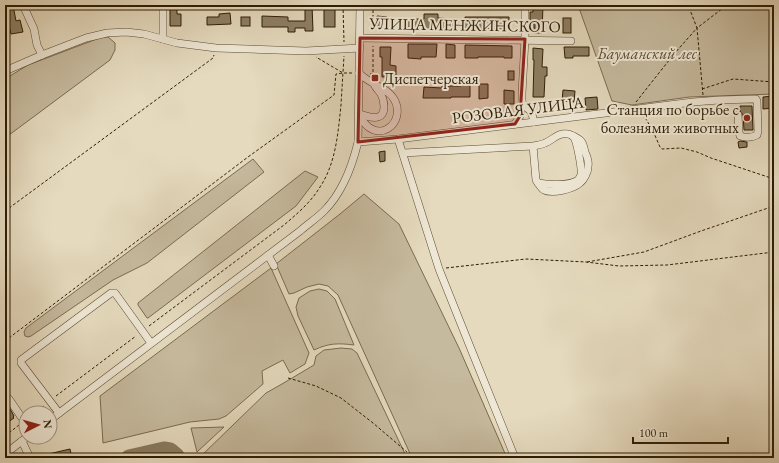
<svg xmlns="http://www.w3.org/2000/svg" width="779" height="463" viewBox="0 0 779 463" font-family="'EB Garamond',serif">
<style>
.green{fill:#c6ba9e;stroke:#7a6b50}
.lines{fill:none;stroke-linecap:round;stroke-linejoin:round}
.taxiway{stroke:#897b60;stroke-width:17}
.building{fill:#8d7f64;stroke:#2d1c03}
.minor-casing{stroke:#5b4c32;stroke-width:8}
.path{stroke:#2d1c03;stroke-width:1;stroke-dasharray:3 2;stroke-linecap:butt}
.minor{stroke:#eee7d5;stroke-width:7}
.marked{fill:#8f2418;fill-opacity:0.2;stroke:#8f2418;stroke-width:3;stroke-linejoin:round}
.poi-dot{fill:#8f2418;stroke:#eee7d5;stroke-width:1.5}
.labels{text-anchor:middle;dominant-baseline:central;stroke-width:4;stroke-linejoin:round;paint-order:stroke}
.street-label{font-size:16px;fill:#2d1c03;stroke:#eee7d5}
.park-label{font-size:16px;font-style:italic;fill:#5b4b32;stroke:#eee7d5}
.poi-label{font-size:16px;fill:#2d1c03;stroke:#eee7d5;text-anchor:start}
</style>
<rect width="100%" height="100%" fill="#e5dabe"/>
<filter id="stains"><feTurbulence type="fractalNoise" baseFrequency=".005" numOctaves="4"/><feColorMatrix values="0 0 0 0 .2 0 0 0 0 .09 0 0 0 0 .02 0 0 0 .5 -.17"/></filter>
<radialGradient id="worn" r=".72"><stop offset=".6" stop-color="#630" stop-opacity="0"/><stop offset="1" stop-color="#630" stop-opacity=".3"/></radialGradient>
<g class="green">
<polygon points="578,5 774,5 774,94 689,97 632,105 612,101"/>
<polygon points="102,37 108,37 115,43 115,50 110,60 5,138 5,79 28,65"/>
<polygon points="253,159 264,172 147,263 113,280 31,336 28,337 25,336 24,332 26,328"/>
<polygon points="305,171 318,177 296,206 148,318 147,318 138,305 138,303"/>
<polygon points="364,194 399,224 459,348 507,458 412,458 338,295 328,286 319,284 307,287 294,293 289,294 276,264 340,214"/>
<polygon points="271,268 309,353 305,364 290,373 283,360 262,371 263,384 226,416 219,419 190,422 103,443 100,396"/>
<path d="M319,289l8,2 8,8 19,46c-16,-2 -25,-2 -40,5l-16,-34 -2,-9 3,-9 11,-7z"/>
<polygon points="341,348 352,349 357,353 407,458 199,458 266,393 282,384 314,365 316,356 324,350"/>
<polygon points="224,427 197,452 191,428"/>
</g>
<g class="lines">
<polyline class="taxiway" points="129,458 164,450 170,451 176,456 177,458"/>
</g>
<g class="building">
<polygon points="5,5 13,5 16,21 20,20 23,32 11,34 6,14 5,14"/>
<polygon points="170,5 177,5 177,14 181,14 181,26 170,26"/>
<polygon points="305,5 312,5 313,31 305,31 305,28 295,28 295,32 288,32 288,27 262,27 262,16 288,17 288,21 305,21"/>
<rect x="324" y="5" width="11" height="22"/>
<polygon points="533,5 543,5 542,33 534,33 534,23 530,23 530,12 533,12"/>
<polygon points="230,13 231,24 207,25 207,17 219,17 219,14"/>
<polygon points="424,14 438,14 438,18 452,19 452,30 441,29 441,25 431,25 431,29 405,27 405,19 424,19"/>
<polygon points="377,16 387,17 387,27 377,26"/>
<rect x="241" y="17" width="9" height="9"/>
<polygon points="465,17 509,17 509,29 465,28"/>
<rect x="563" y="18" width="8" height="15"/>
<polygon points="408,44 437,44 436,57 421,57 421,59 408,58"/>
<polygon points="446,44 455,45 455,58 446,58"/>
<polygon points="465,45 512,46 512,58 504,58 504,57 478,57 478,58 465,58"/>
<polygon points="380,47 391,47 390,65 396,66 396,77 382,77 382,57 380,57"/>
<polygon points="564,47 589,47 589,56 573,56 573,58 565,58"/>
<polygon points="533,48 543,49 542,67 547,67 547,76 545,76 544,97 533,97 534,60 533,60"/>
<rect x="508" y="71" width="6" height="9"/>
<polygon points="479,84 488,84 488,98 479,99"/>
<polygon points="461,85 470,85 470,97 451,97 451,98 423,98 424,87 442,88 442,86 461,86"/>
<polygon points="504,90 514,91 514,104 504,104"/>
<polygon points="563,90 575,91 574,102 562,101"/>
<polygon points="774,96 774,108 763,109 763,97"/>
<polygon points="597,97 598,109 586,110 585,98"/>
<polygon points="740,106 752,106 753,130 744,130 743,115 740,111"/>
<polygon points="740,141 747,142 747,147 739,148 738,142"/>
<polygon points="385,151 385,161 380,162 379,152"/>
<polygon points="5,406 8,411 10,409 14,416 13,417 14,418 5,424"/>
<polygon points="70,449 72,458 40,458 40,456"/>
</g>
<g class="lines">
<defs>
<g id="minor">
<polyline points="23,5 34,29 37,45 42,55"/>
<polyline points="163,5 163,39"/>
<polyline points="360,38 571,41"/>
<polyline points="5,71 42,55 86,38 107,33 126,32 144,34 177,43 216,48 306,51 360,48"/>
<path d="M522,102c2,5 6,6 9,10 2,3 2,7 3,10"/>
<path d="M359,114c16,35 49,9 35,-15 -7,-12 -25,-15 -35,-26"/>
<path d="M359,114c5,1 13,5 19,3 9,-3 6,-17 3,-23 -2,-3 -4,-5 -6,-8"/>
<polyline points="515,124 520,116 522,102 522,93 525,39 525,5"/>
<polyline points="398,139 439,269 469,344 515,458"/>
<path d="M358,142l40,-3 295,-37 26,-2 34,-1h3l1,2 1,30 -1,4c-6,3 -11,3 -17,1l-1,-4 -1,-17"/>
<path d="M403,153l130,-7c4,-1 9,-1 12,-3 8,-3 13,-11 23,-9 1,0 5,2 5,2 4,4 9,33 8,39 -1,2 -2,4 -3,5 -8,6 -31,5 -40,3l-2,-3 -3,-34"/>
<path d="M538,183c2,3 4,6 6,7 9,4 29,-1 36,-7 4,-3 8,-11 8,-16 1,-5 -1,-11 -3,-15 -2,-10 -3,-12 -12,-16"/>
<polyline points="268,255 274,266"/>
<polyline points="5,400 9,399 26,424"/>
<polyline points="59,413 21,363 21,360 111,293 115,293 151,343"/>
<path d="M50,420l250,-189c8,-7 17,-13 24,-20 19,-19 28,-44 34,-69l2,-137"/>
<polyline points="22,441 30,458"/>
<polyline points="5,454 27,437"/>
</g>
</defs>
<use href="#minor" class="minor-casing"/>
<g class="path">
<polyline points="343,5 344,42"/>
<polyline points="373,5 373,30"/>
<polyline points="344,73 352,73"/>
<polyline points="370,74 373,74 373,46"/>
<polyline points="702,89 733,79 774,82"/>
<polyline points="703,95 697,28 727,5"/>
<polyline points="636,102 674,54 697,28 690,10 692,5"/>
<polyline points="641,115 646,119 653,131 660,147 662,149 681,148 697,152 711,158 774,179"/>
<polyline points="5,211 213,58 214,55"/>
<polyline points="587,262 644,252 701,231 774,206"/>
<polyline points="446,268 526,259 586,262 619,266 667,265 774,252"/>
<path d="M149,326l135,-101c13,-11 27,-23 36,-38 16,-24 18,-54 21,-82 1,-17 2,-33 3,-49"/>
<polyline points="5,341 248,157 334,95 336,74 343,73 316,57"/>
<polyline points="288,378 316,386 341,398 373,423 407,452"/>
<polyline points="56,396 136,336"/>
<polyline points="34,413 44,406"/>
<polyline points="5,436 19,425"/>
</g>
<use href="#minor" class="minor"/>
</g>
<path class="marked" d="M360,38l165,1 -5,77 -5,8 -157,18z"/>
<g class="poi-dot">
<rect x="371" y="74" width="8" height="8" rx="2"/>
<circle cx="747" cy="118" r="4"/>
</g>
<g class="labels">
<g class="street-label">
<text transform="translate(465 25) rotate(1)">УЛИЦА МЕНЖИНСКОГО</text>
<text transform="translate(518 110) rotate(-7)">РОЗОВАЯ УЛИЦА</text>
</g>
<g class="park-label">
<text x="647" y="53">Бауманский лес</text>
</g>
<g class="poi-label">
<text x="383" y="78">Диспетчерская</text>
<text x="739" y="109" text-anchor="end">Станция по борьбе с<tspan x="739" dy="18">болезнями животных</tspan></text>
</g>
</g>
<rect width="779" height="463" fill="none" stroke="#e5dabe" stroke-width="20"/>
<rect x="6" y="6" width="767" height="451" fill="none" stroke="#2d1c03" stroke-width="2"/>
<rect x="10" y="10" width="759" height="443" fill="none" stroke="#2d1c03"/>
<g transform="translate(38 425) rotate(84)"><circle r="19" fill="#eee7d5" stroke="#a19681"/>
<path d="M0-3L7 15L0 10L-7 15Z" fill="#8f2418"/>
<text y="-6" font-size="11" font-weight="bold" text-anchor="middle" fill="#2d1c03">N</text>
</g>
<path d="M633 437v6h95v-6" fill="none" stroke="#2d1c03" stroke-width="2"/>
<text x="639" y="437" font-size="12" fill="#2d1c03" stroke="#eee7d5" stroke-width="3" paint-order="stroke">100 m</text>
<rect width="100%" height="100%" filter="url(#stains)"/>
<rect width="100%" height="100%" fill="url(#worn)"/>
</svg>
